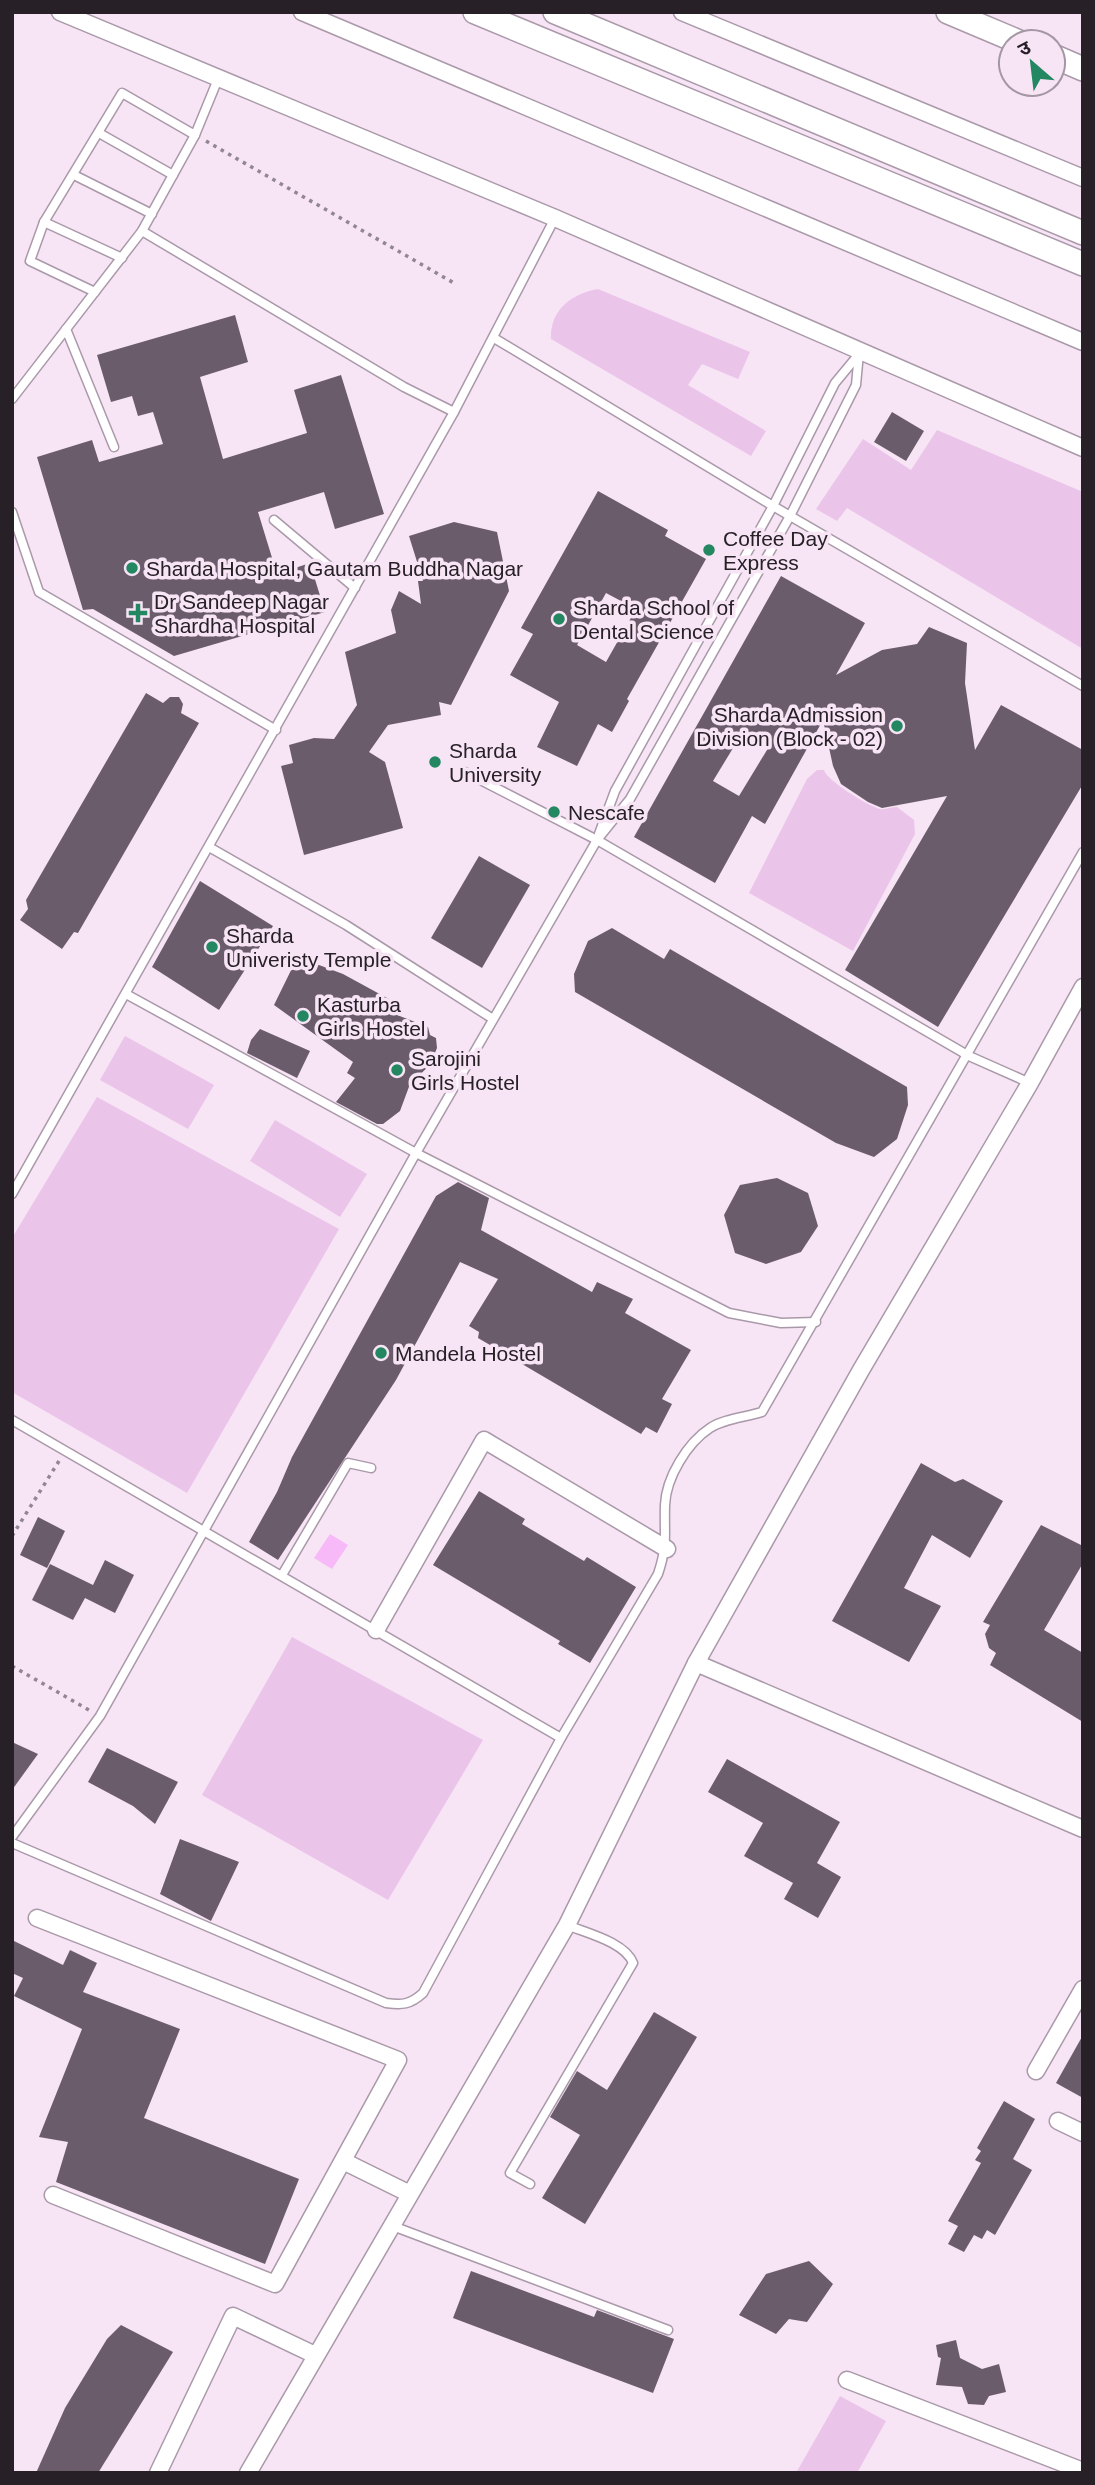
<svg xmlns="http://www.w3.org/2000/svg" width="1095" height="2485" viewBox="0 0 1095 2485" font-family="Helvetica,'Noto Sans Devanagari',sans-serif">
<style>
.green{fill:#ebc4ea}
.water{fill:#f8b9f8}
.building{fill:#6b5c6b;fill-rule:evenodd}
.lines{fill:none;stroke-linecap:round;stroke-linejoin:round}
.lane-casing{stroke:#a999a9;stroke-width:11}
.street-casing{stroke:#a999a9;stroke-width:19}
.secondary-casing{stroke:#a999a9;stroke-width:26}
.path{stroke:#928692;stroke-width:3.5;stroke-dasharray:3.5 5;stroke-linecap:butt}
.lane{stroke:#fff;stroke-width:8}
.street{stroke:#fff;stroke-width:16}
.secondary{stroke:#fff;stroke-width:23}
.poi-dot{fill:#238761;stroke:#f7e5f6;stroke-width:2.5}
.labels{text-anchor:middle;dominant-baseline:central;stroke-width:7;stroke-linejoin:round;paint-order:stroke}
.poi-label{font-size:21px;fill:#272127;stroke:#f7e5f6;text-anchor:start}
</style>
<rect width="100%" height="100%" fill="#f7e5f6"/>
<g class="green">
<path d="M598,289l152,63 -12,27 -36,-15 -14,21 78,46 -15,25 -200,-117c-1,-29 20,-45 47,-50z"/>
<polygon points="937,430 1083,492 1083,649 847,508 837,521 816,509 863,439 911,470"/>
<path d="M817,770h7c2,10 44,36 56,39 6,1 11,-2 17,-2l17,13 1,14 -62,117 -104,-58 58,-114z"/>
<polygon points="125,1036 214,1085 188,1129 100,1080"/>
<polygon points="97,1097 339,1229 187,1493 12,1392 12,1238"/>
<polygon points="275,1120 367,1174 340,1217 250,1161"/>
<polygon points="292,1637 483,1740 388,1900 202,1795"/>
<polygon points="840,2396 886,2421 857,2473 796,2473"/>
</g>
<polygon class="water" points="330,1534 348,1545 332,1569 314,1558"/>
<g class="building">
<polygon points="235,315 248,362 200,377 223,459 307,433 294,390 341,375 384,514 335,529 324,492 258,512 277,574 310,563 325,612 174,656 93,609 83,610 37,457 92,440 99,462 163,444 153,412 138,416 132,396 111,402 97,355"/>
<polygon points="892,412 924,431 906,461 874,442"/>
<path d="M598,491l70,39 -3,6 41,23 -79,140 2,2 -17,31 -14,-8 -21,42 -40,-19 22,-45 -49,-27 23,-41 -12,-6zM606,593l30,16 -30,53 -29,-17z"/>
<polygon points="454,522 497,532 509,591 451,705 439,702 441,715 388,725 369,752 385,762 403,828 304,855 281,766 293,763 289,745 314,738 334,739 357,705 345,652 396,633 391,610 399,591 421,604 418,581 423,581 409,536"/>
<path d="M781,576l84,47 -29,52 46,-25 35,-6 12,-17 38,16 -2,40 10,67 26,-45 82,45v34l-145,243 -93,-57 102,-174 -65,12 -14,-6 -27,-18 -8,-18 -10,-46 -58,104 -13,-8 -37,67 -81,-46zM744,730l26,15 -31,51 -26,-15z"/>
<polygon points="146,693 163,703 170,697 179,697 183,704 181,713 199,723 78,933 74,932 62,949 20,920 28,909 26,900"/>
<polygon points="479,856 530,885 482,968 431,938"/>
<polygon points="200,881 273,926 219,1010 152,967"/>
<polygon points="612,928 664,959 670,949 907,1087 908,1105 897,1139 874,1157 836,1143 575,992 574,974 588,941"/>
<polygon points="298,956 307,965 311,962 343,974 398,1004 392,1013 428,1027 430,1035 436,1038 437,1048 430,1065 410,1084 400,1111 383,1124 377,1124 336,1102 355,1078 347,1073 353,1062 274,1005"/>
<polygon points="260,1029 310,1051 297,1078 247,1053 251,1040"/>
<polygon points="777,1178 808,1193 818,1226 801,1252 766,1264 735,1253 724,1215 740,1185"/>
<polygon points="458,1182 489,1198 481,1230 592,1292 597,1282 633,1299 625,1313 691,1350 662,1399 672,1404 657,1433 646,1427 641,1434 478,1338 479,1332 469,1326 498,1279 460,1262 396,1380 278,1560 249,1542 277,1492 292,1457 436,1196"/>
<polygon points="921,1463 955,1482 963,1479 1003,1501 970,1558 932,1535 904,1588 941,1606 909,1662 832,1621"/>
<polygon points="479,1491 525,1519 522,1524 584,1561 587,1557 636,1587 590,1663 558,1644 560,1641 433,1565"/>
<polygon points="38,1517 65,1531 47,1568 20,1555"/>
<polygon points="1041,1525 1083,1546 1083,1563 1044,1630 1083,1653 1083,1722 990,1665 996,1653 989,1648 985,1634 990,1625 983,1622"/>
<polygon points="105,1560 134,1575 115,1613 85,1598 73,1620 32,1600 50,1564 93,1585"/>
<polygon points="12,1742 38,1754 12,1790"/>
<polygon points="107,1748 178,1782 155,1824 133,1806 88,1782"/>
<polygon points="727,1759 840,1822 817,1863 841,1877 818,1918 784,1899 793,1883 744,1856 763,1823 708,1792"/>
<polygon points="180,1839 239,1862 211,1921 160,1894"/>
<polygon points="12,1940 63,1965 70,1950 97,1963 83,1992 180,2029 144,2118 299,2179 265,2264 56,2182 68,2142 39,2137 82,2029 14,1996 23,1978 12,1973"/>
<polygon points="654,2012 697,2037 585,2224 542,2198 580,2135 550,2117 577,2071 607,2090"/>
<polygon points="1083,2035 1083,2098 1056,2083"/>
<polygon points="1004,2101 1035,2119 1013,2159 1032,2170 995,2235 987,2230 982,2239 974,2235 964,2252 948,2244 958,2226 948,2221 981,2163 975,2160 981,2151 977,2148"/>
<polygon points="809,2261 833,2284 807,2322 789,2319 776,2334 739,2315 766,2274"/>
<polygon points="471,2271 594,2317 597,2310 674,2339 653,2393 453,2318"/>
<polygon points="121,2325 173,2352 98,2473 36,2473 65,2408 107,2339"/>
<polygon points="956,2340 960,2358 982,2369 999,2364 1006,2392 989,2396 984,2405 968,2404 962,2387 936,2385 941,2358 938,2357 936,2345"/>
</g>
<g class="lines">
<defs>
<g id="lane">
<polyline points="99,133 173,175"/>
<polyline points="74,175 152,214"/>
<polyline points="44,222 122,258"/>
<polyline points="142,231 195,135 218,79"/>
<polyline points="95,292 30,261 44,222 122,93 195,135"/>
<polyline points="66,329 114,447"/>
<polyline points="494,338 773,506 1083,686"/>
<polyline points="12,399 142,231 404,387 454,412"/>
<polyline points="12,512 39,592 276,730"/>
<polyline points="274,520 355,588"/>
<polyline points="465,772 597,840 969,1056 1030,1083"/>
<polyline points="599,834 615,791 773,506 835,383 859,354"/>
<polyline points="209,847 346,925 493,1019"/>
<polyline points="126,994 416,1153 729,1313 781,1323 816,1322"/>
<polyline points="12,1194 454,412 555,218"/>
<polyline points="12,1420 561,1738"/>
<polyline points="282,1575 348,1463 371,1468"/>
<polyline points="12,1837 100,1716 416,1153 597,840 630,799 790,516 856,385 859,353"/>
<path d="M12,1843l374,160c16,2 24,2 37,-10l138,-255 97,-164c10,-30 6,-38 7,-69 1,-27 22,-62 45,-77 13,-9 36,-11 52,-16l321,-560"/>
<path d="M530,2184l-20,-11 123,-210c-8,-21 -47,-30 -66,-38"/>
<polyline points="390,2225 668,2330"/>
</g>
<g id="street">
<polyline points="60,12 555,218 1083,448"/>
<polyline points="302,12 1083,342"/>
<polyline points="682,12 1083,178"/>
<polyline points="376,1630 484,1440 667,1549"/>
<polyline points="696,1663 1083,1829"/>
<polyline points="37,1918 398,2060 275,2284 53,2195"/>
<polyline points="1036,2071 1083,1989"/>
<polyline points="1058,2121 1083,2133"/>
<polyline points="343,2161 408,2193"/>
<polyline points="847,2380 1083,2471"/>
<polyline points="158,2473 233,2316 315,2355"/>
<polyline points="248,2473 567,1925 696,1663 861,1370 1030,1083 1083,987"/>
</g>
<g id="secondary">
<polyline points="475,12 1083,264"/>
<polyline points="555,12 1083,233"/>
<polyline points="948,12 1019,42"/>
<polyline points="1053,56 1083,69"/>
</g>
</defs>
<use href="#lane" class="lane-casing"/>
<use href="#street" class="street-casing"/>
<use href="#secondary" class="secondary-casing"/>
<g class="path">
<polyline points="206,141 454,283"/>
<polyline points="12,1536 59,1461"/>
<polyline points="12,1666 89,1710"/>
</g>
<use href="#lane" class="lane"/>
<use href="#street" class="street"/>
<use href="#secondary" class="secondary"/>
</g>
<g class="poi-dot">
<circle cx="709" cy="550" r="7"/>
<circle cx="132" cy="568" r="7"/>
<path d="M134.5 602.5h7v7h7v7h-7v7h-7v-7h-7v-7h7z"/>
<circle cx="559" cy="619" r="7"/>
<circle cx="897" cy="726" r="7"/>
<circle cx="435" cy="762" r="7"/>
<circle cx="554" cy="812" r="7"/>
<circle cx="212" cy="947" r="7"/>
<circle cx="303" cy="1016" r="7"/>
<circle cx="397" cy="1070" r="7"/>
<circle cx="381" cy="1353" r="7"/>
</g>
<g class="labels">
<g class="poi-label">
<text x="723" y="538">Coffee Day<tspan x="723" dy="24">Express</tspan></text>
<text x="146" y="568">Sharda Hospital, Gautam Buddha Nagar</text>
<text x="154" y="601">Dr Sandeep Nagar<tspan x="154" dy="24">Shardha Hospital</tspan></text>
<text x="573" y="607">Sharda School of<tspan x="573" dy="24">Dental Science</tspan></text>
<text x="883" y="714" text-anchor="end">Sharda Admission<tspan x="883" dy="24">Division (Block - 02)</tspan></text>
<text x="449" y="750">Sharda<tspan x="449" dy="24">University</tspan></text>
<text x="568" y="812">Nescafe</text>
<text x="226" y="935">Sharda<tspan x="226" dy="24">Univeristy Temple</tspan></text>
<text x="317" y="1004">Kasturba<tspan x="317" dy="24">Girls Hostel</tspan></text>
<text x="411" y="1058">Sarojini<tspan x="411" dy="24">Girls Hostel</tspan></text>
<text x="395" y="1353">Mandela Hostel</text>
</g>
</g>
<rect width="1095" height="2485" fill="none" stroke="#272127" stroke-width="28"/>
<g transform="translate(1032 63) rotate(332)"><circle r="33" fill="#f7e5f6" stroke="#a497a3" stroke-width="2"/>
<path d="M0-5L12 26L0 18L-12 26Z" fill="#238761"/>
<text y="-10" font-size="19" font-weight="bold" text-anchor="middle" fill="#272127">उ</text>
</g>
</svg>
